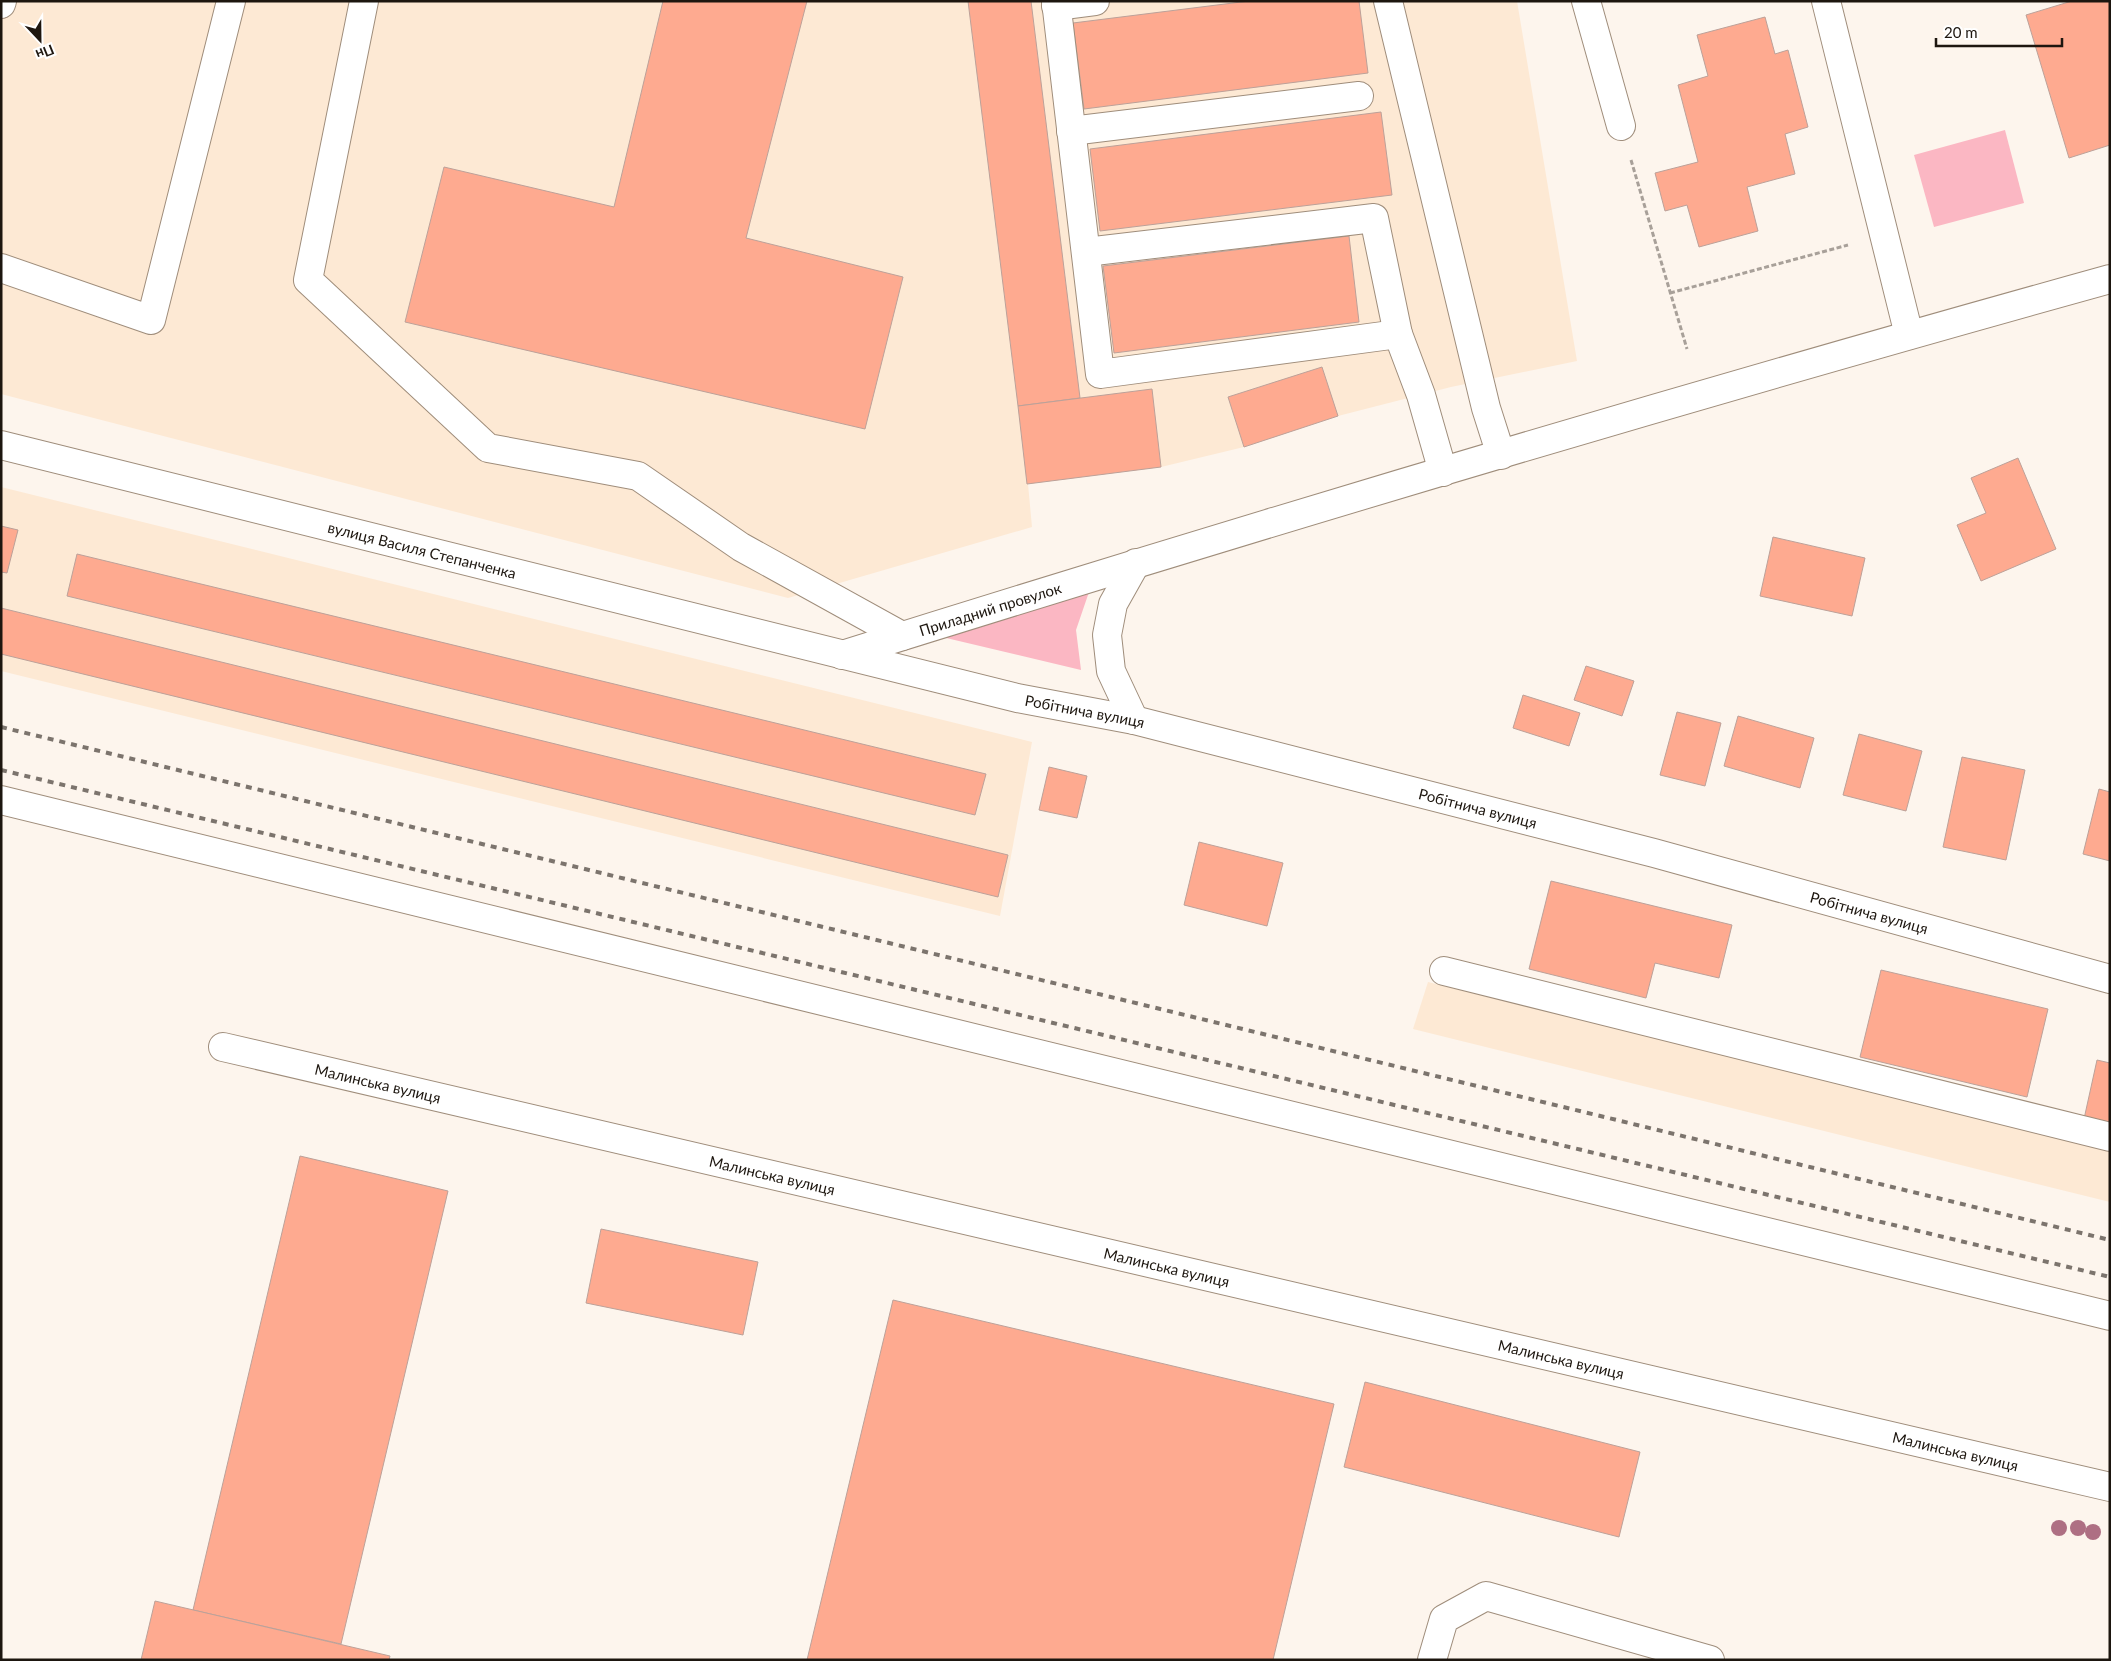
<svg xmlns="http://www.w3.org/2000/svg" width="2111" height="1661" viewBox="0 0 2111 1661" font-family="Lato,sans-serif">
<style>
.built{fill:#fde9d4}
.green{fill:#fbb7c3}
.building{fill:#feaa90;stroke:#bca199}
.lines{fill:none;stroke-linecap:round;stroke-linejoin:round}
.minor-casing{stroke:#9f8d7b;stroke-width:30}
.path{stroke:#a8a099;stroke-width:3;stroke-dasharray:5 2.5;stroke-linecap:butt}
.minor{stroke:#fff;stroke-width:28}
.rail{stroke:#7c746d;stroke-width:4;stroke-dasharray:6 6;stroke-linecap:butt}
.tree{fill:#ae6f83}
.labels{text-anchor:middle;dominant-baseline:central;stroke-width:4;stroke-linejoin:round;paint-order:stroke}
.street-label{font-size:15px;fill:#1d160f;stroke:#fff}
</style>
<rect width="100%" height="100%" fill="#fdf5ed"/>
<g class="built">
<polygon points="1,1 1517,1 1577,361 1451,387 1338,416 1244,447 1161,467 1028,484 1032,527 788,598 1,394"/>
<polygon points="1,487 1032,742 1000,916 1,671"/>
<polygon points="1428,982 2110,1150 2110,1202 1413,1029"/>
</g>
<g class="green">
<polygon points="2005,130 2024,203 1934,227 1914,155"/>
<polygon points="1089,592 1076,630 1081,670 942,637"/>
</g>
<g class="building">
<polygon points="663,1 807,1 746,238 903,277 865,429 405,322 444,167 614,207"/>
<polygon points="968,1 1031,1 1080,398 1018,406"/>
<polygon points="1249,1 1359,1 1368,73 1084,109 1073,23"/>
<polygon points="2072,1 2110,1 2110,145 2069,158 2026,15"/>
<polygon points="1765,17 1775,54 1788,50 1808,127 1785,134 1795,174 1747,187 1758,231 1699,247 1687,205 1665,211 1655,173 1698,162 1678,85 1708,76 1697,35"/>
<polygon points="1381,112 1392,195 1100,231 1090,149"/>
<polygon points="1349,236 1359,322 1114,353 1103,266"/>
<polygon points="1322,367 1338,416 1244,447 1228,397"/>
<polygon points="1152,389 1161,467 1027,484 1018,406"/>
<polygon points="2018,458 2056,549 1981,581 1957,525 1986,513 1971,478"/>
<polygon points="1,526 18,530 7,573 1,572"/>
<polygon points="1773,537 1865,558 1852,616 1760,596"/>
<polygon points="77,554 986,774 975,815 67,596"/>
<polygon points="1,608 1008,855 998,897 1,654"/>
<polygon points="1586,666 1634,681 1622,716 1574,700"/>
<polygon points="1523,695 1580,713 1569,746 1513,728"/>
<polygon points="1677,712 1721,723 1705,786 1660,775"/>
<polygon points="1738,716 1814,738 1800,788 1724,766"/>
<polygon points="1859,734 1922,751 1906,811 1843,795"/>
<polygon points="1962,757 2025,770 2006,860 1943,847"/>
<polygon points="1049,767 1087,776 1077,818 1039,810"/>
<polygon points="2099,789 2110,792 2110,861 2083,854"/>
<polygon points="1199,842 1283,863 1267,926 1184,905"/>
<polygon points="1551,881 1732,925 1719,978 1655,963 1646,998 1529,969"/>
<polygon points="1881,970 2048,1009 2027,1097 1860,1057"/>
<polygon points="2097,1060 2110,1063 2110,1124 2084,1119"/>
<polygon points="300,1156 448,1191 341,1644 193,1610"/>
<polygon points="601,1229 758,1262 743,1335 586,1303"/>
<polygon points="893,1300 1334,1404 1273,1660 807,1660"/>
<polygon points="1365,1382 1640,1452 1619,1537 1344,1467"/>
<polygon points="155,1601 390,1656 389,1660 141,1660"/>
</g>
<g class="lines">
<defs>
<g id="minor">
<polyline points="364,1 308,280 488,448 638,476 741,547 902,636"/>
<polyline points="1056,1 1100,374 1398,334 1421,395 1443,472"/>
<polyline points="1388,1 1486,408 1501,455"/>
<polyline points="1586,1 1621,126"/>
<polyline points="1826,1 1909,335"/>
<polyline points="1,4 2,1"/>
<polyline points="1056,6 1095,1"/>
<polyline points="1071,131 1359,96"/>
<polyline points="1086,252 1374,218 1398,334"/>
<polyline points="1,268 151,320 231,1"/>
<path id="s1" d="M1,445l1016,253 117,22 520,133 456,126"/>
<path id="s2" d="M842,655c421,-132 843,-258 1268,-376"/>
<polyline points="1134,720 1111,671 1107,635 1113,604 1136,563"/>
<polyline points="1,800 2110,1316"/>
<polyline points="1444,971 2110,1137"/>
<path id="s3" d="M223,1047l1887,440"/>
<polyline points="1432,1660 1444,1619 1486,1596 1710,1660"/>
</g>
</defs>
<use href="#minor" class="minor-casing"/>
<g class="path">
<polyline points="1631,160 1687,349"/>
<polyline points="1670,293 1848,245"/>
</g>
<use href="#minor" class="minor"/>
<g class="rail">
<polyline points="1,727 2110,1240"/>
<polyline points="1,770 2110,1277"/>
</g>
</g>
<g class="tree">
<circle cx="2059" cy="1528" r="8"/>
<circle cx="2078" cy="1528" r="8"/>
<circle cx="2093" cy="1532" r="8"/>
</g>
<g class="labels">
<g class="street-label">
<text stroke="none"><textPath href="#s1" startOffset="434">вулиця Василя Степанченка</textPath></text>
<text stroke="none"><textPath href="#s2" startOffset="155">Приладний провулок</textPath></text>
<text stroke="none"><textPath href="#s1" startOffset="1116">Робітнича вулиця</textPath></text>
<text stroke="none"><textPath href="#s1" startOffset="1521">Робітнича вулиця</textPath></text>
<text stroke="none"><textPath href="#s1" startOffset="1926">Робітнича вулиця</textPath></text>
<text stroke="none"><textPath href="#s3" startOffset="159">Малинська вулиця</textPath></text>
<text stroke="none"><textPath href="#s3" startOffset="564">Малинська вулиця</textPath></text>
<text stroke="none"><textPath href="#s3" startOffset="969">Малинська вулиця</textPath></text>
<text stroke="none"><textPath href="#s3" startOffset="1374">Малинська вулиця</textPath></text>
<text stroke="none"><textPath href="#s3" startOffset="1779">Малинська вулиця</textPath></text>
</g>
</g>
<rect width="2111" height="1661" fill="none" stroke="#1d160f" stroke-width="5"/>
<g transform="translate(40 40) rotate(158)" stroke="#ffffff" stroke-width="4" paint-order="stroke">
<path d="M0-4L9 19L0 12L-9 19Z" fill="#1d160f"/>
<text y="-8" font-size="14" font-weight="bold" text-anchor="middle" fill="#1d160f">Пн</text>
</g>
<path d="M1936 38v8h126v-8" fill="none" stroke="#1d160f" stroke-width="2.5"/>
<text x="1944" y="38" font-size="15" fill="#1d160f" stroke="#ffffff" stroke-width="4" paint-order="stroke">20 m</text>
</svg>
